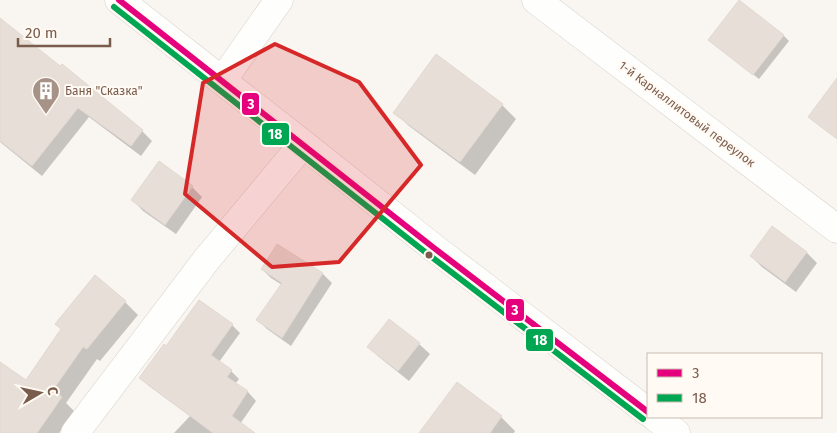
<svg xmlns="http://www.w3.org/2000/svg" width="837" height="433" viewBox="0 0 837 433" font-family="'Fira Sans',sans-serif">
<style>
.shadow{fill:#0003}
.building{fill:#e6ded7;stroke:#e2d8d2}
.lines{fill:none;stroke-linecap:round;stroke-linejoin:round}
.street-casing{stroke:#d7d1cb;stroke-width:29}
.secondary-casing{stroke:#d9d2cb;stroke-width:29}
.street{stroke:#fefefd;stroke-width:28}
.secondary{stroke:#fefefd;stroke-width:28}
.bus-1-casing{stroke:#fffaf3;stroke-width:10}
.bus-2-casing{stroke:#fffaf3;stroke-width:10}
.bus-1{stroke:#e5007d;stroke-width:6}
.bus-2{stroke:#00a651;stroke-width:6}
.marked{fill:#d62828;fill-opacity:0.2;stroke:#d62828;stroke-width:4;stroke-linejoin:round}
.bus-dot{fill:#7a5c4d;stroke:#fffaf3;stroke-width:2}
.labels{text-anchor:middle;dominant-baseline:central;stroke-width:4;stroke-linejoin:round;paint-order:stroke}
.poi-label{font-size:12px;fill:#7a5c4d;stroke:#fffaf3;text-anchor:start}
.street-label{font-size:12px;fill:#7a5c4d;stroke:#fffaf3}
.line-badge{stroke:#fffaf3;stroke-width:2}
.badge-label{font-size:14px;text-anchor:middle;font-weight:bold;fill:#fff}
</style>
<rect width="100%" height="100%" fill="#f9f5f0"/>
<g class="shadow">
<polygon points="0,24 61,68 62,66 142,131 152,141 141,156 89,117 42,176 0,142"/>
<polygon points="784,36 789,41 759,79 715,45"/>
<polygon points="502,105 516,119 475,175 409,126 395,113"/>
<polygon points="192,187 202,197 176,234 143,211 133,200"/>
<polygon points="772,228 807,253 817,263 796,292 762,267 751,256"/>
<polygon points="277,246 323,274 332,283 291,346 267,329 258,320 282,285 271,278 262,269"/>
<polygon points="95,277 125,302 138,315 100,361 97,359 66,403 74,411 59,433 0,433 0,378 26,382 62,329"/>
<polygon points="232,325 240,333 219,362 231,371 239,379 235,384 248,392 256,401 240,424 253,433 174,433 190,416 149,386 141,378 167,348"/>
<polygon points="419,344 430,354 409,381 379,357 369,347"/>
<polygon points="457,384 501,417 515,431 514,433 420,433"/>
</g>
<g class="building">
<polygon points="739,0 784,35 753,75 708,40"/>
<polygon points="0,18 60,66 62,64 143,130 131,146 78,108 32,166 0,141"/>
<polygon points="436,54 503,104 460,162 393,113"/>
<polygon points="837,78 837,139 808,117"/>
<polygon points="159,161 193,186 165,225 131,200"/>
<polygon points="772,226 807,252 785,282 750,256"/>
<polygon points="277,244 323,273 282,338 256,320 282,283 261,269"/>
<polygon points="95,275 126,301 87,349 83,347 53,390 62,397 37,433 0,433 0,362 26,380 61,329 55,324"/>
<polygon points="199,300 233,324 211,355 232,370 227,377 248,391 232,416 255,433 213,433 139,378 164,344 166,346"/>
<polygon points="389,319 420,343 398,371 367,347"/>
<polygon points="457,382 502,416 490,433 419,433"/>
</g>
<g class="lines">
<defs>
<g id="street">
<polyline points="536,0 837,229"/>
<polyline points="222,81 279,0"/>
<polyline points="75,433 207,259 303,144"/>
</g>
<g id="secondary">
<polyline points="119,0 303,144 434,248 648,412"/>
<polyline points="655,417 676,433"/>
</g>
</defs>
<use href="#street" class="street-casing"/>
<use href="#secondary" class="secondary-casing"/>
<use href="#street" class="street"/>
<use href="#secondary" class="secondary"/>
<defs>
<polyline id="bus-1" points="119,0 434,248 648,412"/>
<polyline id="bus-2" points="114,7 429,255 643,419"/>
</defs>
<use href="#bus-1" class="bus-1-casing"/>
<use href="#bus-2" class="bus-2-casing"/>
<use href="#bus-1" class="bus-1"/>
<use href="#bus-2" class="bus-2"/>
</g>
<path class="marked" d="M275,44l84,38 62,83 -82,97 -67,5 -87,-73 18,-111z"/>
<defs>
<symbol id="building-pin" viewBox="-11 -11 22 30"><path d="M0 17L-7.5 6A9.5 9.5 0 1 1 7.5 6Z" fill="#a69286" stroke="#fffaf3"/><path d="M-4-6H4V6H1V3H-1V6H-4ZM-2.5-4.3h1.7v1.8h-1.7ZM.8-4.3h1.7v1.8H.8ZM-2.5-1h1.7V.8h-1.7ZM.8-1h1.7V.8H.8Z" fill="#fff"/></symbol>
</defs>
<g fill-rule="evenodd">
<use href="#building-pin" x="30" y="75" width="32" height="43"/>
</g>
<circle class="bus-dot" cx="429" cy="255" r="4.5"/>
<g class="labels">
<g class="poi-label">
<text x="65" y="91">Баня "Сказка"</text>
</g>
<g class="street-label">
<text transform="translate(687 114) rotate(37)">1-й Карналлитовый переулок</text>
</g>
</g>
<g class="line-badge">
<rect x="241" y="92" width="19" height="24" rx="5" fill="#e5007d"/>
<rect x="261" y="122" width="29" height="24" rx="5" fill="#00a651"/>
<rect x="505" y="298" width="20" height="24" rx="5" fill="#e5007d"/>
<rect x="525" y="328" width="29" height="24" rx="5" fill="#00a651"/>
</g>
<g class="badge-label">
<text x="251" y="109">3</text>
<text x="275" y="139">18</text>
<text x="515" y="315">3</text>
<text x="540" y="345">18</text>
</g>
<rect x="647" y="353" width="175" height="65" fill="#fffaf3" stroke="#cabbb1"/>
<rect x="657" y="369" width="25" height="8" fill="#e5007d" stroke="#cabbb1"/>
<text x="692" y="378" font-size="15" fill="#7a5c4d">3</text>
<rect x="657" y="394" width="25" height="8" fill="#00a651" stroke="#cabbb1"/>
<text x="692" y="403" font-size="15" fill="#7a5c4d">18</text>
<g transform="translate(40 393) rotate(81)" stroke="#fffaf3" stroke-width="4" paint-order="stroke">
<path d="M0-4L9 19L0 12L-9 19Z" fill="#7a5c4d"/>
<text y="-8" font-size="14" font-weight="bold" text-anchor="middle" fill="#7a5c4d">С</text>
</g>
<path d="M18 38v8h92v-8" fill="none" stroke="#7a5c4d" stroke-width="2.5"/>
<text x="25" y="38" font-size="15" fill="#7a5c4d" stroke="#fffaf3" stroke-width="4" paint-order="stroke">20 m</text>
</svg>
